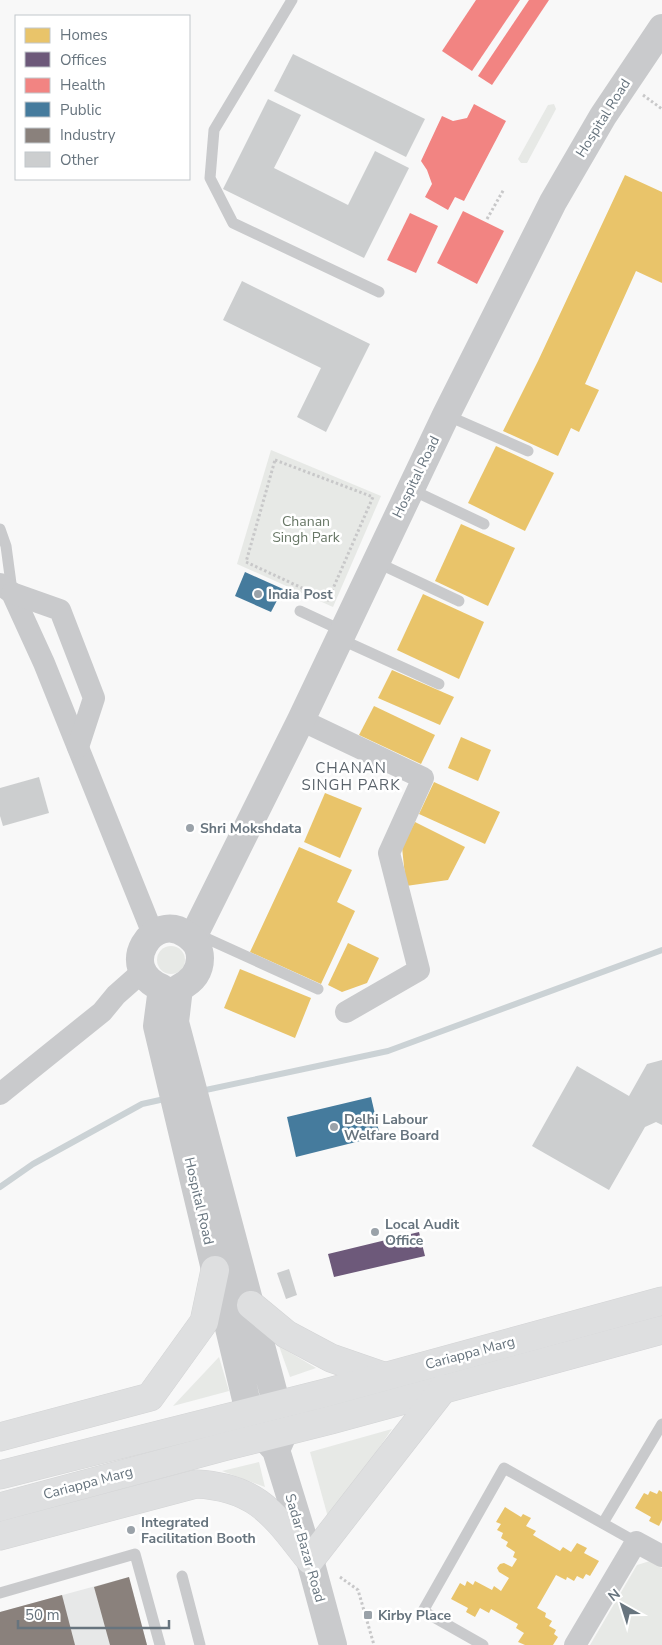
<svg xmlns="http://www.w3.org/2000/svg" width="662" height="1645" viewBox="0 0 662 1645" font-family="'Nunito Sans',sans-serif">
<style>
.built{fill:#e7e8e8}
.green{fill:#e7e9e6}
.homes{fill:#e9c46a}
.offices{fill:#6d597a}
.health{fill:#f28482}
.public{fill:#457b9d}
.industry{fill:#8a817c}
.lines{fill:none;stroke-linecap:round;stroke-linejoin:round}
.stream{stroke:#cbd2d5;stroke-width:6}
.building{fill:#cccecf}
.primary-casing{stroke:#d3d4d5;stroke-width:29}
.path{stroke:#c8c8c9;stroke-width:3;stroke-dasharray:2.5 2.5;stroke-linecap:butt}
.service{stroke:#c9cacc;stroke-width:11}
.minor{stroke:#c9cacc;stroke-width:22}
.tertiary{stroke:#c9cacc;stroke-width:28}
.primary{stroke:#dedfe0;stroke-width:28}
.poi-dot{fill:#9aa2a9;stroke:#fff;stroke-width:2}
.labels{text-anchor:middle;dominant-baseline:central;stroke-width:5;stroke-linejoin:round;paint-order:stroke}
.street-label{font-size:14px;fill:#67747e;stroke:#fff}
.park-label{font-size:14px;fill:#687766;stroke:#fff}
.poi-label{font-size:14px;font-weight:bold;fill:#67747e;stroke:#fff;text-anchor:start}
.neighbourhood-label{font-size:15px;letter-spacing:1px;fill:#59626a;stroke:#fff}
</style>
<rect width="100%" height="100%" fill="#f8f8f8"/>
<polygon class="built" points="129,1577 147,1645 0,1645 0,1612"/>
<g class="green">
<polygon points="554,104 556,109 527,163 521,163 518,159 548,105"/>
<polygon points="271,450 381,496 333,607 237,564"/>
<circle cx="171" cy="960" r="14"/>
<polygon points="279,1346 316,1368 290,1377"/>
<polygon points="219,1357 229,1391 173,1406"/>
<polygon points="392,1429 329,1521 310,1452"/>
<polygon points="259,1462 265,1487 222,1471"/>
<polygon points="650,1561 662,1568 662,1645 590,1645 637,1565"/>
</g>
<g class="homes">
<polygon points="625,175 662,192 662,283 636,271 585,384 599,390 579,432 571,428 558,456 503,431 538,361"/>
<polygon points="496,446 554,473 525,531 468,503"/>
<polygon points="461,524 515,548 488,606 435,581"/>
<polygon points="423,594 484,622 459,679 397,650"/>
<polygon points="392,670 454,697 440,725 378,698"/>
<polygon points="374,706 435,735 421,764 359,735"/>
<polygon points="461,737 491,750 478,781 448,768"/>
<polygon points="434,782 500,812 485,844 419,814"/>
<polygon points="325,793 362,808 340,858 304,842"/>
<polygon points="415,822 465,847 448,880 406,886 402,847"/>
<polygon points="299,847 352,870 337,902 355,911 321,984 250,952"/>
<polygon points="348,943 379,958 367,983 342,992 328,985"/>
<polygon points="240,969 311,998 295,1038 224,1008"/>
<polygon points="659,1490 662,1492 662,1520 659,1526 649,1521 651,1517 635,1508 644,1493 648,1495 650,1491 657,1494"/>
<polygon points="505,1507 521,1517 523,1514 531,1518 526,1526 536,1531 533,1535 560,1551 563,1547 571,1552 577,1543 587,1548 584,1553 599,1561 590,1576 586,1574 583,1579 577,1576 574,1581 567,1577 566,1580 556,1575 537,1608 546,1613 545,1617 552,1621 549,1626 556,1630 554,1634 558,1637 553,1645 525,1645 518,1642 524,1633 516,1628 518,1624 491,1609 489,1613 480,1608 475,1617 466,1612 468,1608 451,1599 460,1583 465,1586 467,1581 473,1585 475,1581 492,1590 494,1586 501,1591 509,1578 499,1572 497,1568 500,1564 504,1563 512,1567 517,1559 513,1557 515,1552 506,1546 508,1542 501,1538 503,1533 497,1530 501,1524 496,1522"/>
</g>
<polygon class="offices" points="419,1232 425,1256 334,1277 328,1254"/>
<g class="health">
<polygon points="476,0 520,0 472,71 442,51"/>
<polygon points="529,0 549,0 492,85 478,76"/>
<polygon points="474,104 506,121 464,201 455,197 448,210 425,197 432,184 427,170 421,161 442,116 453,121 467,118"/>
<polygon points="463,211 504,231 477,284 437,263"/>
<polygon points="410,213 438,226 416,273 387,260"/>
</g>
<g class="public">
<polygon points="245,572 283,589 271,612 235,596"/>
<polygon points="371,1097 380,1136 296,1157 287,1117"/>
</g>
<g class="industry">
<polygon points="129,1577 147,1645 110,1645 94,1587"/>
<polygon points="62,1595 75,1645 0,1645 0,1612"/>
</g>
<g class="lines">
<g class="stream">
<polyline points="201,1091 388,1051 662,950"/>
<polyline points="0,1187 33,1164 142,1104 169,1098"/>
</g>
</g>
<g class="building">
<polygon points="293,54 425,119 406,157 274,91"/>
<polygon points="268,99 301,115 274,168 348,205 375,151 409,168 364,258 223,189"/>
<polygon points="242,281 370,344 326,432 297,417 321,368 223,320"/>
<polygon points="39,777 49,813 3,826 0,816 0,788"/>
<polygon points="662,1060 662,1125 656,1122 645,1127 609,1190 532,1146 577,1066 629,1096 647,1064"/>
<polygon points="289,1269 297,1295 286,1299 277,1273"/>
</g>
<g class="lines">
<defs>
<g id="primary">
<polyline points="251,1305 286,1334 331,1358 383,1376"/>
<polyline points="0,1437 150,1397 204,1322 215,1270"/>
<polyline points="0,1475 325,1393 662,1301"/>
<polyline points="0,1507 223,1447 331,1420 662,1330"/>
<path d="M0,1536l196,-52c62,3 79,32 114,76l133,-171"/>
</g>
</defs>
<use href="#primary" class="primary-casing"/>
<g class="path">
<polyline points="643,95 662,109"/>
<polyline points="487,219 504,189"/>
<polygon points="275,460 373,497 328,600 246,562"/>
<polyline points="340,1577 358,1590 374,1645"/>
</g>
<g class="service">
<polyline points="292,0 214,130 210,178 233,223 379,292"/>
<polyline points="446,415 528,451"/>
<polyline points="410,489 484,524"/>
<polyline points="0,529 6,546 12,591"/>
<polyline points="376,562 459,601"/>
<polyline points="300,611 343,631"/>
<polyline points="340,639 439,684"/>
<polyline points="197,934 318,989"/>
<polyline points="603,1523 662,1424"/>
<polyline points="182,1576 200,1645"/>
<polyline points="0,1593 135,1554 160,1645"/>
<polyline points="483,1645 423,1611 504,1468 636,1542"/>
</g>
<g class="minor">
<polyline points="0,584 12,593 44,663 153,934"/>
<polyline points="12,593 60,610 94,698 78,747"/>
<polyline points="301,720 423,778 389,853 419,970 346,1012"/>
<polyline points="0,1094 102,1012 116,995 142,972"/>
<polyline points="575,1645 636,1542 662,1556"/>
</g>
<g class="tertiary">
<polyline points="192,939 301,720 446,415 553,202 603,116 662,28"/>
<path d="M276,1450l8,-18 -109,-410 4,-34c12,-6 21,-15 21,-30 0,-9 -5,-18 -13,-23 -34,-26 -72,34 -25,53l-5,38 92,386 15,25 12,13 34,110 23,85"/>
</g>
<use href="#primary" class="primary"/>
</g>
<g class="poi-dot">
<circle cx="258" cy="594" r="5"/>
<circle cx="190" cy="828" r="5"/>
<circle cx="334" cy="1127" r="5"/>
<circle cx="375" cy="1232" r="5"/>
<circle cx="131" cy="1530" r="5"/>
<rect x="363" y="1610" width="10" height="10" rx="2.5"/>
</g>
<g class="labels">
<g class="street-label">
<text transform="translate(603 118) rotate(-58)">Hospital Road</text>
<text transform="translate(416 477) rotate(-64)">Hospital Road</text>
<text transform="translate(199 1201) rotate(77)">Hospital Road</text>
<text transform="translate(470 1353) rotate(-15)">Cariappa Marg</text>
<text transform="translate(88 1483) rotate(-15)">Cariappa Marg</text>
<text transform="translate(305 1548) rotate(74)">Sadar Bazar Road</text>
</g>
<g class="park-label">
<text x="306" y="521">Chanan<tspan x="306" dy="16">Singh Park</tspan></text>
</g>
<g class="poi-label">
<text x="268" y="594">India Post</text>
<text x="200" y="828">Shri Mokshdata</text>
<text x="344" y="1119">Delhi Labour<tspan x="344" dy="16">Welfare Board</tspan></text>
<text x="385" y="1224">Local Audit<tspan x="385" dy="16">Office</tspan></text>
<text x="141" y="1522">Integrated<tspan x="141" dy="16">Facilitation Booth</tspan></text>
<text x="378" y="1615">Kirby Place</text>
</g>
<g class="neighbourhood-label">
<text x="351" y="768">CHANAN<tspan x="351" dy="17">SINGH PARK</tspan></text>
</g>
</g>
<rect x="15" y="15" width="175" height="165" fill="#ffffff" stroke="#c2c7cb"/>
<rect x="25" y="28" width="25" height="15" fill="#e9c46a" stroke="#c2c7cb"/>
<text x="60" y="40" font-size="15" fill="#67747e">Homes</text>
<rect x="25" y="52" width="25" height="15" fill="#6d597a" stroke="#c2c7cb"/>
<text x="60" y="65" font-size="15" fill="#67747e">Offices</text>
<rect x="25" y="78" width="25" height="15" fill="#f28482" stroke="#c2c7cb"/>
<text x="60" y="90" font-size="15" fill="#67747e">Health</text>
<rect x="25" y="102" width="25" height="15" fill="#457b9d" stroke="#c2c7cb"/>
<text x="60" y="115" font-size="15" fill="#67747e">Public</text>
<rect x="25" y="128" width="25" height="15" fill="#8a817c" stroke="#c2c7cb"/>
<text x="60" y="140" font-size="15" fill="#67747e">Industry</text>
<rect x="25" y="152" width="25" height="15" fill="#cccecf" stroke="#c2c7cb"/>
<text x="60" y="165" font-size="15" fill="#67747e">Other</text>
<g transform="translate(622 1605) rotate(321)" stroke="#ffffff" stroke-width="4" paint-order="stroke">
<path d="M0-4L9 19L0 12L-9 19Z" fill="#67747e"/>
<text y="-8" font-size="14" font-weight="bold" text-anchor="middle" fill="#67747e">N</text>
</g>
<path d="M18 1620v8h151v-8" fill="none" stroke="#67747e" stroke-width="2.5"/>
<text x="25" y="1620" font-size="15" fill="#67747e" stroke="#ffffff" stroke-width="4" paint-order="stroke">50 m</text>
</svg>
